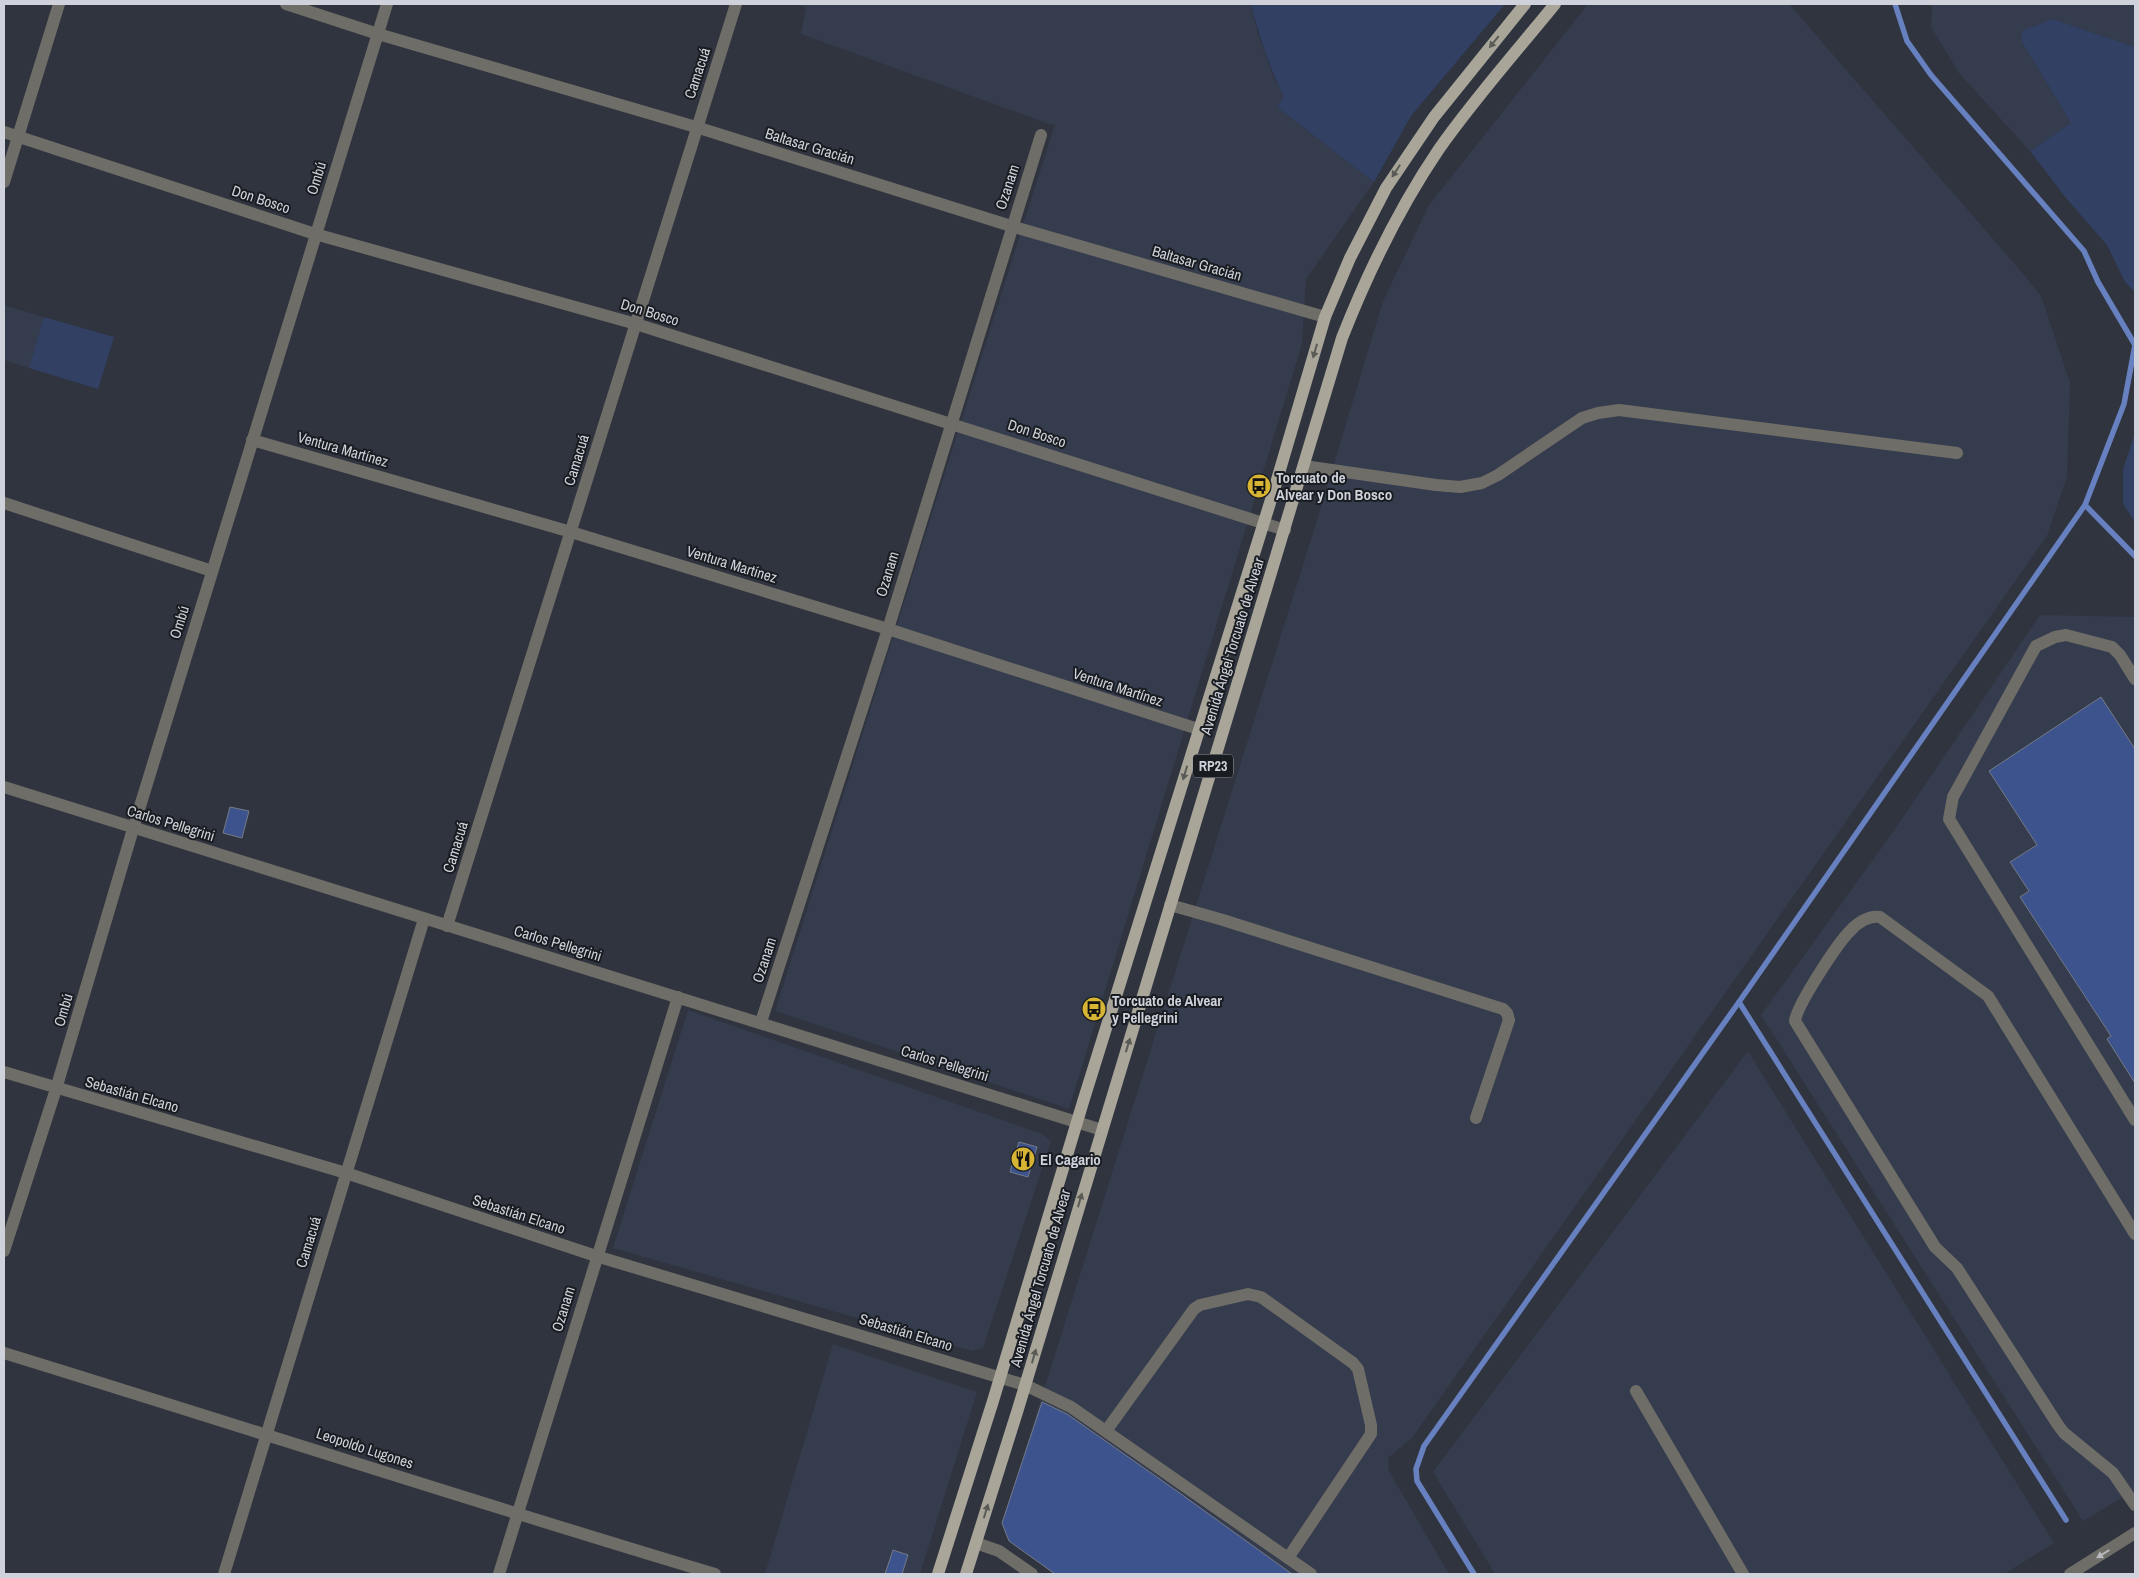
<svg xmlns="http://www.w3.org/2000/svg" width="2139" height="1578" viewBox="0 0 2139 1578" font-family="'Archivo Narrow',sans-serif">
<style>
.built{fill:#353c4d}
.green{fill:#314063}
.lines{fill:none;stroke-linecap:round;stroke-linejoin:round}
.stream{stroke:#6780bf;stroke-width:5.5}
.building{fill:#3d538e;stroke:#747a87}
.minor{stroke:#6f6d67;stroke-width:12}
.major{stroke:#a9a599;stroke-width:12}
.oneway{fill:#5a5a57}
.oneway2{fill:#b7b9bd}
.labels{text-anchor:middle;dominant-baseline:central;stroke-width:4;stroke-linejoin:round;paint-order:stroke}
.shield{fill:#191c21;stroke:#989ba2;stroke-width:1}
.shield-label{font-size:14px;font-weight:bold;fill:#cfd2da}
.street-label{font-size:15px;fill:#cfd2da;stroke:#191c21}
.poi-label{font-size:15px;font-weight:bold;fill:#cfd2da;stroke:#191c21;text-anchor:start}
</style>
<rect width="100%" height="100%" fill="#2f343f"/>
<g class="built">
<polygon points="797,4 1251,4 1257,30 1273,76 1284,97 1277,107 1374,182 1306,279 1302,344 1069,1109 775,1011 1055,124 1049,124 801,34 806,7"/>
<polygon points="1588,4 1789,4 2020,270 2041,296 2070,383 2067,477 2047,536 1412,1438 1388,1458 1389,1471 1449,1574 1055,1574 1009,1541 1002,1523 1313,533 1383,301 1429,205"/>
<polygon points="1932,4 2135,4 2135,47 2053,19 2022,42 2071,123 2030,151 1959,73 1931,27"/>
<polygon points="4,305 44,317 29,368 4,360"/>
<polygon points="2040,615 2135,617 2135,1490 2083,1521 1761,1015 1893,832"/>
<polygon points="688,1010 1042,1134 1051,1141 983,1348 972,1351 613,1248"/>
<polygon points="1748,1051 2054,1543 2004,1574 1495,1574 1433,1472"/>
<polygon points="833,1344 977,1392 920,1574 765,1574"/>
</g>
<g class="green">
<path d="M1251,4h254l-94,112 -37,66 -97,-75 7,-10c-15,-30 -25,-61 -33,-93z"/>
<polygon points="2053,19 2135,47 2135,292 2125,282 2107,245 2066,198 2030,151 2071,123 2022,42 2022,31"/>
<polygon points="44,317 114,337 98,389 29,368"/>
<polygon points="2135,433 2135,522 2123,504 2123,469"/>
</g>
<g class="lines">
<g class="stream">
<polyline points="2085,505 2135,556"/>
<polyline points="1739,1002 2066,1520"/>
<polyline points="1474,1574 1417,1481 1416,1469 1424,1446 1739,1002 2085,505 2124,404 2135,345 2098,282 2084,251 1931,75 1907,41 1895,4"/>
</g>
</g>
<g class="building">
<polygon points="2101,697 2135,749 2135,1083 2107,1039 2111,1036 2020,897 2029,891 2010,862 2037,845 1989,771"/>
<polygon points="230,807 249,811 242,838 223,833"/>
<polygon points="1019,1142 1037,1147 1028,1177 1010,1172"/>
<polygon points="1042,1402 1067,1414 1181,1494 1292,1574 1055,1574 1009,1541 1002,1523"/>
<polygon points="893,1550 908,1555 902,1574 885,1574"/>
</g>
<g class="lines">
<g class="minor">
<polyline points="286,4 378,34 696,127 1011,226 1325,317"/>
<polyline points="4,132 315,234 636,324 1285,530"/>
<polyline points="4,182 59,4"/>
<polyline points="252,440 571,532 888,629 1198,729"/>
<polyline points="1304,466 1436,485 1460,487 1482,483 1498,475 1582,418 1598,413 1619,410 1957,453"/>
<polyline points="4,503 212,571"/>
<polyline points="2135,679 2120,655 2112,647 2066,635 2055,637 2036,646 1953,797 1949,819 2135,1120"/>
<polyline points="4,787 1102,1130"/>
<polyline points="1170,905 1223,920 1503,1009 1507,1013 1509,1020 1476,1118"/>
<polyline points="447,926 736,4"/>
<polyline points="761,1022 888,629 1041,135"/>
<polyline points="4,1072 346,1173 596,1256 1025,1385 1071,1407 1311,1574"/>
<path d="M2135,1234l-147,-238 -108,-79c-11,-2 -23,6 -30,14 -13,13 -53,74 -55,90l140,226 22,21 101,157 6,8 49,40 22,32"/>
<polyline points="4,1251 56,1089 133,829 387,4"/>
<path d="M4,1353c237,73 473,150 711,221"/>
<polyline points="1636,1391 1743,1574"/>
<polyline points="1106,1431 1194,1309 1200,1305 1248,1294 1261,1297 1353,1363 1358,1369 1371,1425 1371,1434 1288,1558"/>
<polyline points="976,1543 999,1551 1032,1574"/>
<polyline points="224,1574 424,919"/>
<polyline points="499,1574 678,997"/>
<polyline points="2070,1574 2135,1533"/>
</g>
<g class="major">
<polyline points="938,1574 993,1401 1083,1102 1274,490 1325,317 1350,258 1386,188 1434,117 1525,4"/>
<path d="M966,1574l52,-165 324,-1071c26,-66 57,-130 97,-189 35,-50 77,-97 116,-145"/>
</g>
</g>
<defs><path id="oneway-solid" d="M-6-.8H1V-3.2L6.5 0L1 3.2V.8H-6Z" transform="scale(1.25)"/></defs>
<g class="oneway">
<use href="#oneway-solid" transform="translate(1494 42) rotate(129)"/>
<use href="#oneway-solid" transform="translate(1396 171) rotate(123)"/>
<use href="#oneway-solid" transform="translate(1315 351) rotate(106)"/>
<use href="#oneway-solid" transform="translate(1185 773) rotate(107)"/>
<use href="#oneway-solid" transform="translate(1128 1045) rotate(-73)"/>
<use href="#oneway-solid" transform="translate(1080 1200) rotate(-74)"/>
<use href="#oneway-solid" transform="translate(1034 1356) rotate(-74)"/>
<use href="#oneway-solid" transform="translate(986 1511) rotate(-73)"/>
</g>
<use class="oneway2" href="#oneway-solid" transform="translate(2103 1554) rotate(148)"/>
<defs>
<symbol id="bus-disc" viewBox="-11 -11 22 22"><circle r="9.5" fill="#d8b434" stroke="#191c21"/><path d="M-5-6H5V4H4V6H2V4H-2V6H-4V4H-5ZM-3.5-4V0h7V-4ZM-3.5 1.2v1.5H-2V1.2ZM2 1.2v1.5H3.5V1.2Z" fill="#111"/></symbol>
<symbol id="restaurant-disc" viewBox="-11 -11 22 22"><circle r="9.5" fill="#d8b434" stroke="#191c21"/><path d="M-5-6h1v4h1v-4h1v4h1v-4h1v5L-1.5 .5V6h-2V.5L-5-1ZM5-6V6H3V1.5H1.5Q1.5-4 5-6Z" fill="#111"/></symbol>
</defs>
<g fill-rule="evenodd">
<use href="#bus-disc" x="1245" y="472" width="28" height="28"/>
<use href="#bus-disc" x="1080" y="995" width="28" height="28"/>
<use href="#restaurant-disc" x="1009" y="1145" width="28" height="28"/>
</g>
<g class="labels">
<rect class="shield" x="1193" y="754.5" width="40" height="23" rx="4"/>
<g class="shield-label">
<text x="1213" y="766">RP23</text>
</g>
<g class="street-label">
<text transform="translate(697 73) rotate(-72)">Camacuá</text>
<text transform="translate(810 146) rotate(17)">Baltasar Gracián</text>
<text transform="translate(316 178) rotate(-73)">Ombú</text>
<text transform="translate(1007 187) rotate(-72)">Ozanam</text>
<text transform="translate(261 199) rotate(18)">Don Bosco</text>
<text transform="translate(1197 263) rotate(16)">Baltasar Gracián</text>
<text transform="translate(650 312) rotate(17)">Don Bosco</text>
<text transform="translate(1037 433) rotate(18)">Don Bosco</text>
<text transform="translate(343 449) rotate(16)">Ventura Martínez</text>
<text transform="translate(576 460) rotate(-73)">Camacuá</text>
<text transform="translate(732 564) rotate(17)">Ventura Martínez</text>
<text transform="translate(887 574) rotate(-73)">Ozanam</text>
<text transform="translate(179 622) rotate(-73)">Ombú</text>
<text transform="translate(1232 646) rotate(-73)">Avenida Ángel Torcuato de Alvear</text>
<text transform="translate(1118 687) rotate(18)">Ventura Martínez</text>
<text transform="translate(171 823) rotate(17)">Carlos Pellegrini</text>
<text transform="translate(455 847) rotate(-73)">Camacuá</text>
<text transform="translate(558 943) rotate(17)">Carlos Pellegrini</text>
<text transform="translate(764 960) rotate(-72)">Ozanam</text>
<text transform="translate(63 1010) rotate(-74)">Ombú</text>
<text transform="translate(945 1063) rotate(17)">Carlos Pellegrini</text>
<text transform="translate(132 1094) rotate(16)">Sebastián Elcano</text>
<text transform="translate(519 1214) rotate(18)">Sebastián Elcano</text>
<text transform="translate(308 1242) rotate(-73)">Camacuá</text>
<text transform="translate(1040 1278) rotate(-74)">Avenida Ángel Torcuato de Alvear</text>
<text transform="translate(563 1309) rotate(-73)">Ozanam</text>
<text transform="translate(906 1332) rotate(17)">Sebastián Elcano</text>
<text transform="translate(365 1448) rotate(18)">Leopoldo Lugones</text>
</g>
<g class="poi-label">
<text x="1276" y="477">Torcuato de<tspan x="1276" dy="17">Alvear y Don Bosco</tspan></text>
<text x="1112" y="1000">Torcuato de Alvear<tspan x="1112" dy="17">y Pellegrini</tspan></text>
<text x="1040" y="1159">El Cagario</text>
</g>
</g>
<rect width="2139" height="1578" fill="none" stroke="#cfd2da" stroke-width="10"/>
</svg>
